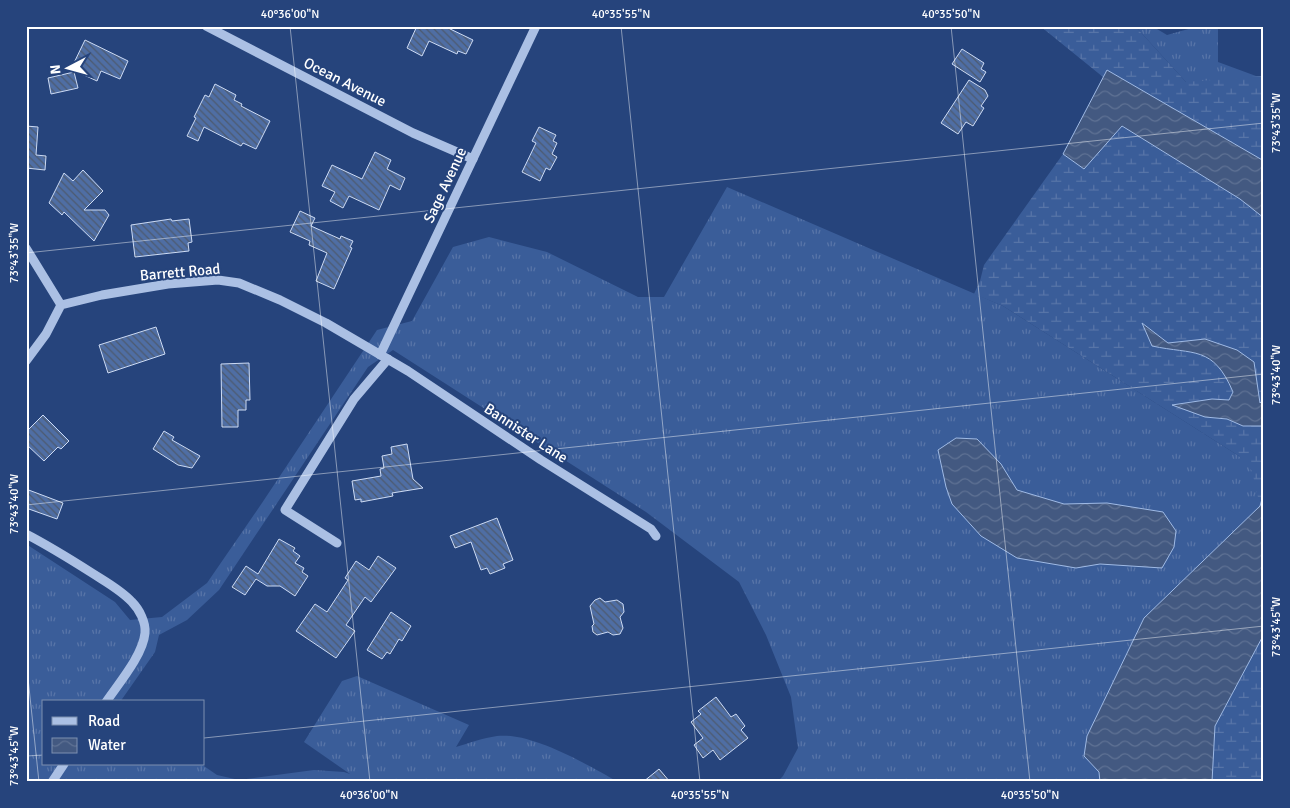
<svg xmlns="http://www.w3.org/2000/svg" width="1290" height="808" viewBox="0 0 1290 808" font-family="Signika,sans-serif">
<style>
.grass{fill:url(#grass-tufts)}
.wetland{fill:url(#wetland-marsh)}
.water{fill:url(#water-waves);stroke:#9fbae5}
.building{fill:url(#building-back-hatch);stroke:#cddbf4}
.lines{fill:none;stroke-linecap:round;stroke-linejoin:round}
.minor{stroke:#abc0e4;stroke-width:9}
.ticks{fill:none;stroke:#fff;stroke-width:1;stroke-opacity:0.45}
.labels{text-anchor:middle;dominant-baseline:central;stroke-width:4;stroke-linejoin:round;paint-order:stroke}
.street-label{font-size:15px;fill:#fff;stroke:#26447c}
.neatline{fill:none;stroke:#fff;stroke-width:2}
.ticks-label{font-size:12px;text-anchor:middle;fill:#fff}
</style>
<defs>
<pattern id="grass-tufts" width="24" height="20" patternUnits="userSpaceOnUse" patternTransform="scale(1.25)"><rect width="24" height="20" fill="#3a5d99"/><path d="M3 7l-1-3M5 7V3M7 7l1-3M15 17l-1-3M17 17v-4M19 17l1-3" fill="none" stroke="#5875a8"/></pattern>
<pattern id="wetland-marsh" width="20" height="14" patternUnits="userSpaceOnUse" patternTransform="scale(1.25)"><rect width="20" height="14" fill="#3a5d99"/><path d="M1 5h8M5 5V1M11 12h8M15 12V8" fill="none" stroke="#5875a8"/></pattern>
<pattern id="water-waves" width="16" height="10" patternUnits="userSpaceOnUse" patternTransform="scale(1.25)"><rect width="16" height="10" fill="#435981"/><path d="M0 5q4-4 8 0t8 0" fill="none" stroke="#5f7294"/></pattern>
<pattern id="building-back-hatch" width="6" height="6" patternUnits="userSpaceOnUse" patternTransform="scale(1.25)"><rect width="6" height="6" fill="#4f6ea4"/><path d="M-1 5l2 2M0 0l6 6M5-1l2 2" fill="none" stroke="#4d5a6f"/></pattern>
</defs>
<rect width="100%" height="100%" fill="#26447c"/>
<g class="grass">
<polygon points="1135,26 1152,26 1167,35 1192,28 1193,26 1218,26 1218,62 1256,76 1264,76 1264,103 1186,82"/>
<path d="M727,187l276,119 236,150 25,20v16l-4,14 -116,112 -57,118 -3,20 15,16 1,10h-323l6,-6 15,-28 -7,-51 -25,-62 -27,-53 -93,-70 -253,-162 -25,17 -149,223 -32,30 -28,15 -4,17 -35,50h-76v62h157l16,11 22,5 75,-10 30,2 6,2 -46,-32 38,-61 15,-5 112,49 -13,22c13,-4 27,-9 41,-11 35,-4 91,29 121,46h-592v-238l89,58 15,18 32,-3 45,-34 55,-80 115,-173 35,-9 41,-74 36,-10 58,15 91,45h26z"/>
</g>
<g class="wetland">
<polygon points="1040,26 1135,26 1186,82 1264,76 1264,161 1107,70 1103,77"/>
<path d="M1121,126l119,73 24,19v181l-4,4 -55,-64 -37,4 -25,-19 9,22c42,9 61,-1 81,46l-4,8 -17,-1 -7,18 22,2 16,7h21v66l-4,14 -8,-35 -13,-15 -236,-150 -29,-12 6,-13 4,-16 79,-111 21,15z"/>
<polygon points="1264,634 1264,782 1212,782 1215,726"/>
</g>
<g class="water">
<polygon points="1107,70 1264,161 1264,218 1240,199 1122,126 1084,169 1063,154"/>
<path d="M1142,323l26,20 37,-4 32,11 17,12 6,41 4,-4v27h-21l-16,-7 -22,-2 -33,-12 40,-6 17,1 4,-8c-20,-47 -39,-37 -81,-46z"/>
<polygon points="956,438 977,439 1001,464 1017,490 1064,504 1107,503 1163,512 1176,531 1174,547 1162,568 1100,564 1076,568 1017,558 981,536 952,504 946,487 938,450"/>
<polygon points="1264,492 1264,634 1215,726 1212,782 1100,782 1099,772 1084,756 1087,736 1144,618 1260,506"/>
</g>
<g class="building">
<polygon points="417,26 444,26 473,40 466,54 458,51 457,54 429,41 422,56 407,48"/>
<polygon points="85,40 128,61 120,79 101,71 97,81 71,69"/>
<polygon points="962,49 984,63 981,69 986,72 980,82 952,64"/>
<polygon points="74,72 78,88 51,94 48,78"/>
<polygon points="969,80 985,90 988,96 981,106 984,108 973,126 966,122 958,134 941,123"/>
<polygon points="215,84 236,95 234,100 242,104 241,106 270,121 256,149 243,143 241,146 204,127 198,141 187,136 196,118 194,117 205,95 209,97"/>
<polygon points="26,126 38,127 36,155 46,156 45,170 26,168"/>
<polygon points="539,127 556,135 553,141 557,143 552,154 557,157 550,170 546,168 540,181 522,172 536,143 532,141"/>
<polygon points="375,152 391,160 387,169 405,178 400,190 390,185 379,210 349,196 343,208 330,201 335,192 322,186 332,165 362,179"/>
<polygon points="83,170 103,191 84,210 105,210 109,215 94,241 64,212 62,215 49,203 64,173 73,181"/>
<polygon points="300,211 315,218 311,226 340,239 341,236 353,241 350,247 352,248 334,289 316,281 327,253 309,245 310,241 290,232"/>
<polygon points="171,219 172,221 189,219 192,242 188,243 189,251 135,257 131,225"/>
<polygon points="156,327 165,354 108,373 99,345"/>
<polygon points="249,363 250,400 246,400 246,410 238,410 238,427 222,427 221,364"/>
<polygon points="43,415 69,441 61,449 58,447 44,461 26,444 26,432"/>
<polygon points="164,431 174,437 172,440 200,456 192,468 178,465 153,449"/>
<polygon points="407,444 413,479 423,488 392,493 393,496 361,502 361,499 355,500 352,481 381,476 380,469 384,468 382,456 392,454 391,447"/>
<polygon points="26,489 63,503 57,519 26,508"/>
<polygon points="497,518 513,560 503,564 505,568 490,574 487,568 481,570 471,542 455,548 450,536"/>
<polygon points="279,539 295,548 293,551 300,556 295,563 304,568 302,572 308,576 295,596 280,586 267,586 256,579 245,595 232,587 246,566 258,574"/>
<polygon points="378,556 396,568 371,602 365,597 346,625 355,631 336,658 296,631 315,604 327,612 348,580 345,578 356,561 369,570"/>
<polygon points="600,598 605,602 617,600 623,604 624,612 620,617 623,628 620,634 613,635 608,632 597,635 593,632 592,626 594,624 590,606 595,600"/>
<polygon points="391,612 411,626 402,641 399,639 390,654 387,652 382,659 367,650"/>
<polygon points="716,697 731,717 736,714 745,726 741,730 748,738 720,760 713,750 703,758 694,745 703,738 691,722 701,714 698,711"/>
<polygon points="659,769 670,782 643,782"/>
</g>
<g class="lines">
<g class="minor">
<polyline points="206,26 413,133 473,159"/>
<polyline points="26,248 61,305"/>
<polyline points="380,355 536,26"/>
<polyline points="26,361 46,334 61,305 102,295 168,284 218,280 239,283 280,300 326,323 408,371 541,460 651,529 656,536"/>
<path d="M26,534c23,12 44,25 66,39 14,9 29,17 40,29 7,7 14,20 13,31 -2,22 -26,50 -39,69"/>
<polyline points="337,543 285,510 354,399 388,359"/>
<polyline points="52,782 64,764"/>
</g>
</g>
<path class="ticks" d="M290,26l80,756M621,26l79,756M951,26l79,756M26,253l1238,-130M26,505l1238,-131M26,659l13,123M204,738l1060,-112M26,756l18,-1"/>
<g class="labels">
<g class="street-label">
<text transform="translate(345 82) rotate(27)">Ocean Avenue</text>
<text transform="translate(445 185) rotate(-65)">Sage Avenue</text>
<text transform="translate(180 272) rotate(-5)">Barrett Road</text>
<text transform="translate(526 433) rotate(33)">Bannister Lane</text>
</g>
</g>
<rect width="1290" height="808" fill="none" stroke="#26447c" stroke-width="55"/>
<rect x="42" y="700" width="162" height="65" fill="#26447c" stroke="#7d8fb0"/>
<rect x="52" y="717" width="25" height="8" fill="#abc0e4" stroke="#7d8fb0"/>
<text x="88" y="726" font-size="15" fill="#ffffff">Road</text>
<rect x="52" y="738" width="25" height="15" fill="url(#water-waves)" stroke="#7d8fb0"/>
<text x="88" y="750" font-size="15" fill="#ffffff">Water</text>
<g transform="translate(68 68) rotate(264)" stroke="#26447c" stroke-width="4" paint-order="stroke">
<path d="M0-4L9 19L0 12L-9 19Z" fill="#ffffff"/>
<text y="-8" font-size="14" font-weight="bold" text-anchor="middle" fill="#ffffff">N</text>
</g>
<rect x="28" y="28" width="1234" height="752" class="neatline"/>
<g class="ticks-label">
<text x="290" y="18">40°36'00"N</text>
<text x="621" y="18">40°35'55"N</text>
<text x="951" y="18">40°35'50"N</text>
<text transform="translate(1276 123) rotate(-90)" y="4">73°43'35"W</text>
<text transform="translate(14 253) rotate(-90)" y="4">73°43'35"W</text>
<text transform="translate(1276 375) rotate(-90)" y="4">73°43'40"W</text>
<text transform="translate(14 504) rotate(-90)" y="4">73°43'40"W</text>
<text transform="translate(1276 627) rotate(-90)" y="4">73°43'45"W</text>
<text transform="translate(14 756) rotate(-90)" y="4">73°43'45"W</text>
<text x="369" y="799">40°36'00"N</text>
<text x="700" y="799">40°35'55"N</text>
<text x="1030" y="799">40°35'50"N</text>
</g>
</svg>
